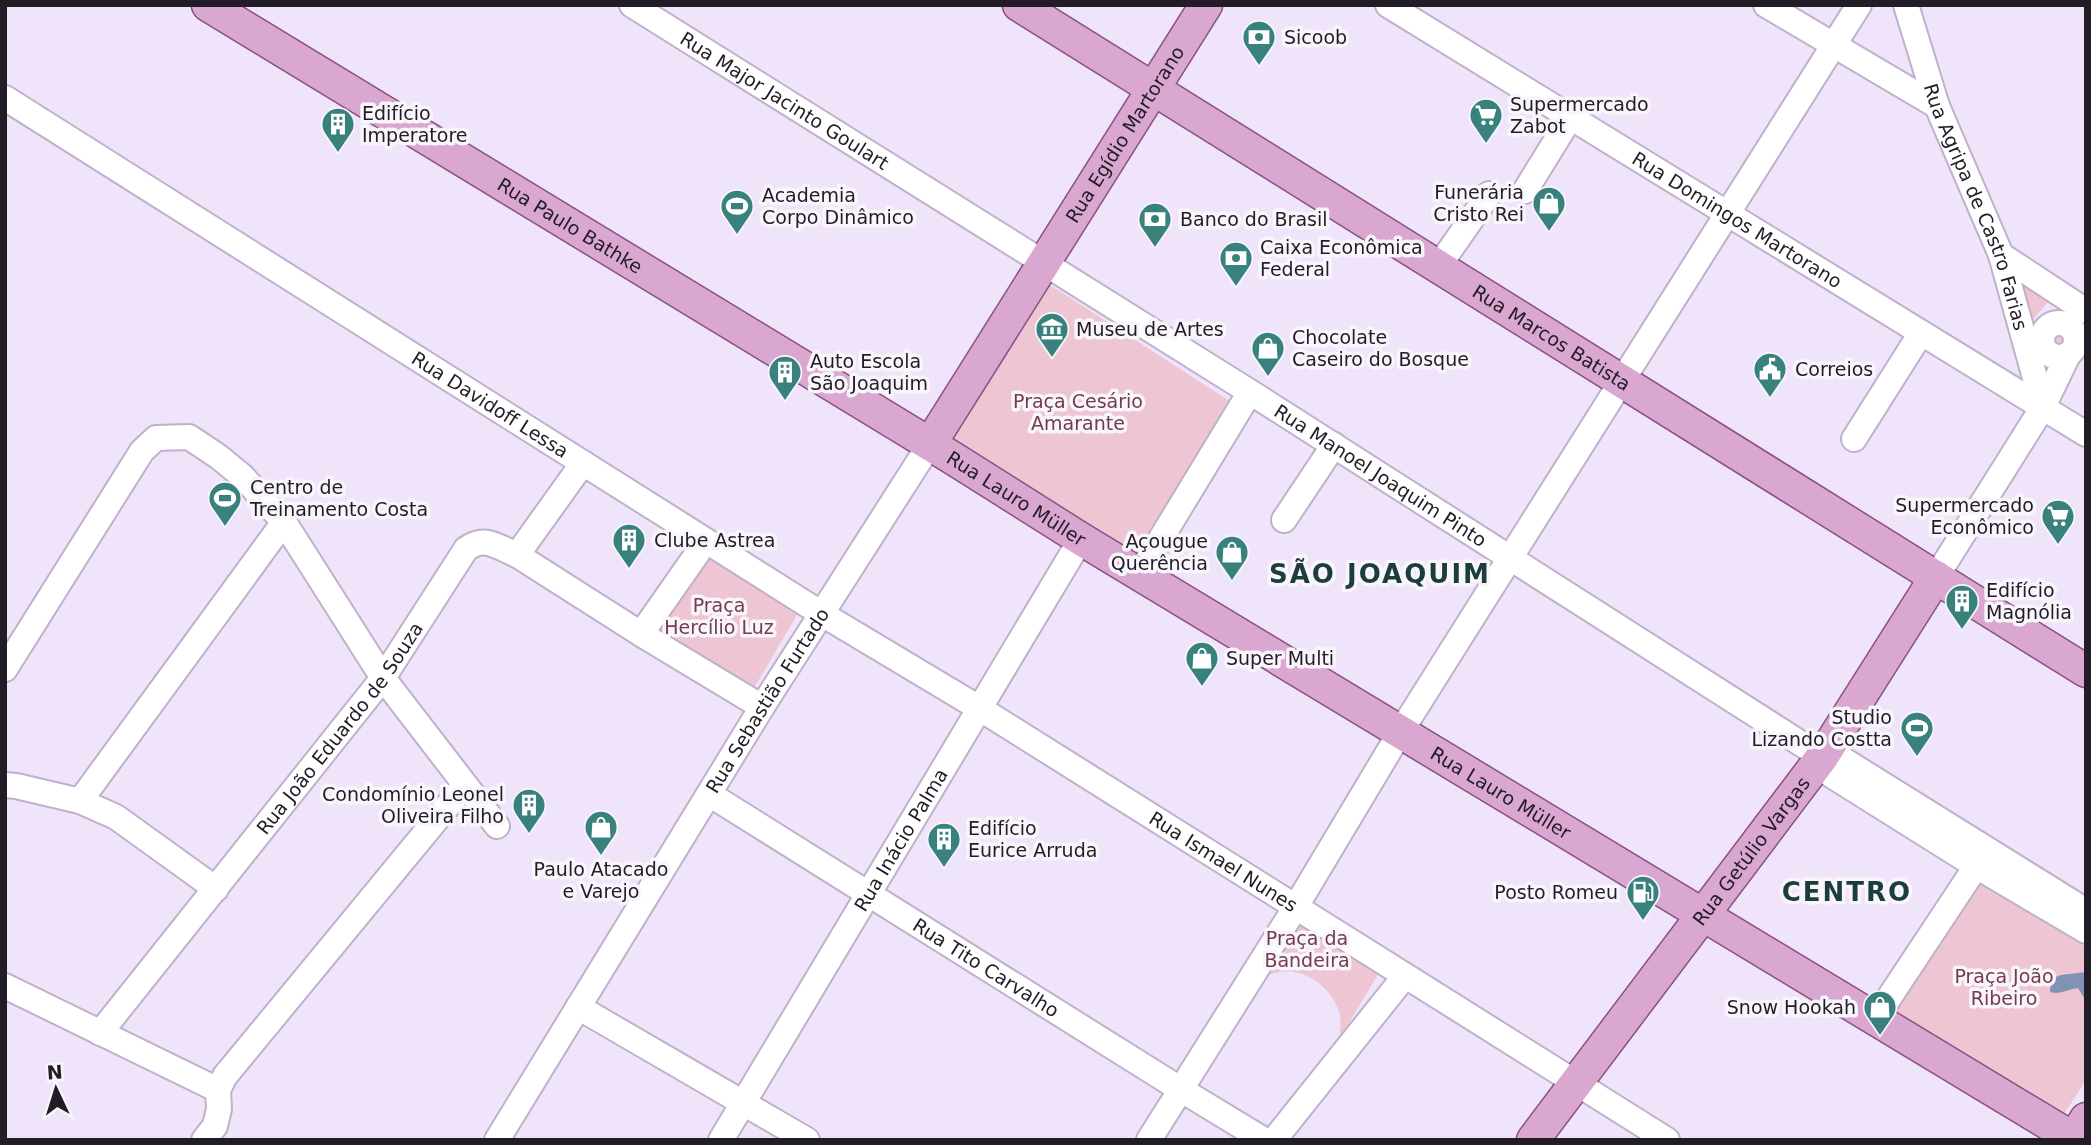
<svg xmlns="http://www.w3.org/2000/svg" width="2091" height="1145" viewBox="0 0 2091 1145" font-family="'DejaVu Sans',sans-serif">
<style>
.green{fill:#eec5d2}
.water{fill:#8093b4}
.lines{fill:none;stroke-linecap:round;stroke-linejoin:round}
.minor-casing{stroke:#bfb0cc;stroke-width:28}
.major-casing{stroke:#895182;stroke-width:35}
.minor{stroke:#fff;stroke-width:24}
.major{stroke:#daa7d1;stroke-width:32}
.labels{text-anchor:middle;dominant-baseline:central;stroke-width:7;stroke-linejoin:round;paint-order:stroke}
.poi-label{font-size:19px;fill:#221c26;stroke:#f8f5fb;text-anchor:start}
.street-label{font-size:19px;fill:#221c26;stroke:#f8f5fb}
.park-label{font-size:19px;fill:#733a50;stroke:#f8f5fb}
.district-label{font-size:26px;font-weight:bold;letter-spacing:2px;fill:#1b3d3c;stroke:#f8f5fb}
</style>
<rect width="100%" height="100%" fill="#f0e4fb"/>
<g class="green">
<polygon points="2013,273 2053,296 2025,329"/>
<polygon points="1047,283 1231,402 1138,555 949,439"/>
<circle cx="2059" cy="340" r="11"/>
<polygon points="705,554 797,615 754,688 656,629"/>
<polygon points="1980,872 2086,936 2086,1080 2061,1119 1889,1012"/>
<path d="M1298,913l85,53 -43,72c0,-7 1,-15 0,-22 -4,-21 -24,-41 -46,-44 -13,-2 -25,2 -38,7z"/>
</g>
<path class="water" d="M2086,972v29l-8,-13c-9,1 -19,7 -28,4l1,-13 10,-4z"/>
<g class="lines">
<defs>
<g id="minor">
<path id="s1" d="M632,5l618,387 572,365 20,2 244,152"/>
<path id="s2" d="M1388,5l698,429"/>
<polyline points="1766,5 1937,106"/>
<path id="s3" d="M1906,5l31,101 64,149 42,152"/>
<path id="s4" d="M5,98l817,516 157,94 688,432"/>
<polyline points="1525,191 1570,118"/>
<polyline points="2001,255 2086,311"/>
<polyline points="1438,267 1489,194"/>
<circle cx="2059" cy="340" r="17"/>
<polyline points="1854,439 1921,333"/>
<polyline points="1284,520 1334,445"/>
<polyline points="517,555 641,634 762,707"/>
<polyline points="1140,573 1250,392"/>
<polyline points="1936,577 2043,407 2068,355"/>
<polyline points="641,634 706,541"/>
<polyline points="5,669 142,451 156,438 189,437 219,457 242,476 284,522 383,678 497,826"/>
<polyline points="1822,757 1831,775 1976,866 2086,931"/>
<polyline points="5,785 16,786 80,801 116,817 216,889"/>
<path id="s5" d="M709,794l471,295 84,51"/>
<polyline points="80,801 284,522"/>
<polyline points="5,986 218,1090"/>
<polyline points="578,1007 807,1140"/>
<polyline points="1875,1019 1985,853"/>
<path id="s6" d="M100,1033l283,-355 83,-129c20,-14 31,-2 51,6l66,-92"/>
<polyline points="204,1140 215,1126 219,1109 218,1090 225,1076 464,786"/>
<path id="s7" d="M497,1140l265,-433 168,-263"/>
<path id="s8" d="M721,1140l360,-601"/>
<polyline points="1149,1140 1295,908 1401,731 1859,5"/>
<polyline points="1274,1140 1405,976"/>
</g>
<g id="major">
<path id="s9" d="M208,5l743,452 130,82 993,600 12,-20"/>
<path id="s10" d="M1019,5l1067,666"/>
<path id="s11" d="M930,444l276,-439"/>
<path id="s12" d="M1533,1140l289,-383 114,-180"/>
</g>
</defs>
<use href="#minor" class="minor-casing"/>
<use href="#major" class="major-casing"/>
<use href="#minor" class="minor"/>
<use href="#major" class="major"/>
</g>
<defs>
<symbol id="bank-pin" viewBox="-11 -11 22 30"><path d="M0 17L-7.5 6A9.5 9.5 0 1 1 7.5 6Z" fill="#39817d" stroke="#f8f5fb"/><path d="M-6-4H6V4H-6ZM0-2.3a2.3 2.3 0 1 0 0 4.6a2.3 2.3 0 1 0 0-4.6Z" fill="#fff"/></symbol>
<symbol id="supermarket-pin" viewBox="-11 -11 22 30"><path d="M0 17L-7.5 6A9.5 9.5 0 1 1 7.5 6Z" fill="#39817d" stroke="#f8f5fb"/><path d="M-6-5.5h2.5l.6 2H6L4.5 2H-2.5L-4.4-4H-6ZM-1.5 3.2a1.3 1.3 0 1 0 .1 0ZM3 3.2a1.3 1.3 0 1 0 .1 0Z" fill="#fff"/></symbol>
<symbol id="building-pin" viewBox="-11 -11 22 30"><path d="M0 17L-7.5 6A9.5 9.5 0 1 1 7.5 6Z" fill="#39817d" stroke="#f8f5fb"/><path d="M-4-6H4V6H1V3H-1V6H-4ZM-2.5-4.3h1.7v1.8h-1.7ZM.8-4.3h1.7v1.8H.8ZM-2.5-1h1.7V.8h-1.7ZM.8-1h1.7V.8H.8Z" fill="#fff"/></symbol>
<symbol id="shop-pin" viewBox="-11 -11 22 30"><path d="M0 17L-7.5 6A9.5 9.5 0 1 1 7.5 6Z" fill="#39817d" stroke="#f8f5fb"/><path d="M-5-2.5h2.3a2.7 3.5 0 0 1 5.4 0H5L5.5 6h-11ZM-1.5-2.5h3a1.5 2.3 0 0 0-3 0Z" fill="#fff"/></symbol>
<symbol id="stadium-pin" viewBox="-11 -11 22 30"><path d="M0 17L-7.5 6A9.5 9.5 0 1 1 7.5 6Z" fill="#39817d" stroke="#f8f5fb"/><path d="M0-5a6.5 5 0 1 0 0 10a6.5 5 0 1 0 0-10ZM-3.5-1.8h7v3.6h-7Z" fill="#fff"/></symbol>
<symbol id="museum-pin" viewBox="-11 -11 22 30"><path d="M0 17L-7.5 6A9.5 9.5 0 1 1 7.5 6Z" fill="#39817d" stroke="#f8f5fb"/><path d="M0-6L6-3V-2H-6V-3ZM-5-1h2V3h-2ZM-1-1h2V3h-2ZM3-1h2V3H3ZM-6 4H6V6H-6Z" fill="#fff"/></symbol>
<symbol id="civic-pin" viewBox="-11 -11 22 30"><path d="M0 17L-7.5 6A9.5 9.5 0 1 1 7.5 6Z" fill="#39817d" stroke="#f8f5fb"/><path d="M-.6-6.5H3V-4.5H.6V-3L4-1V1h2V6H-6V1h2V-1L-.6-3ZM-1.2 2.5V6h2.4V2.5Z" fill="#fff"/></symbol>
<symbol id="fuel-pin" viewBox="-11 -11 22 30"><path d="M0 17L-7.5 6A9.5 9.5 0 1 1 7.5 6Z" fill="#39817d" stroke="#f8f5fb"/><path d="M-5.5-6h7V0h2V4h1.3V-2.5L3-4.5l.8-.8L6-3V5H2.5V1h-1V6h-7ZM-4.2-4.7v3.2H.2V-4.7Z" fill="#fff"/></symbol>
</defs>
<g fill-rule="evenodd">
<use href="#bank-pin" x="1240" y="18" width="38" height="52"/>
<use href="#supermarket-pin" x="1467" y="96" width="38" height="52"/>
<use href="#building-pin" x="319" y="105" width="38" height="52"/>
<use href="#shop-pin" x="1530" y="184" width="38" height="52"/>
<use href="#stadium-pin" x="718" y="187" width="38" height="52"/>
<use href="#bank-pin" x="1136" y="200" width="38" height="52"/>
<use href="#bank-pin" x="1217" y="239" width="38" height="52"/>
<use href="#museum-pin" x="1033" y="310" width="38" height="52"/>
<use href="#shop-pin" x="1249" y="329" width="38" height="52"/>
<use href="#civic-pin" x="1751" y="350" width="38" height="52"/>
<use href="#building-pin" x="766" y="353" width="38" height="52"/>
<use href="#stadium-pin" x="206" y="479" width="38" height="52"/>
<use href="#supermarket-pin" x="2039" y="497" width="38" height="52"/>
<use href="#building-pin" x="610" y="521" width="38" height="52"/>
<use href="#shop-pin" x="1213" y="533" width="38" height="52"/>
<use href="#building-pin" x="1943" y="582" width="38" height="52"/>
<use href="#shop-pin" x="1183" y="639" width="38" height="52"/>
<use href="#stadium-pin" x="1898" y="709" width="38" height="52"/>
<use href="#building-pin" x="510" y="786" width="38" height="52"/>
<use href="#shop-pin" x="582" y="808" width="38" height="52"/>
<use href="#building-pin" x="925" y="820" width="38" height="52"/>
<use href="#fuel-pin" x="1624" y="873" width="38" height="52"/>
<use href="#shop-pin" x="1861" y="988" width="38" height="52"/>
</g>
<g class="labels">
<g class="poi-label">
<text x="1284" y="37">Sicoob</text>
<text x="1510" y="104">Supermercado<tspan x="1510" dy="22">Zabot</tspan></text>
<text x="362" y="113">Edifício<tspan x="362" dy="22">Imperatore</tspan></text>
<text x="1524" y="192" text-anchor="end">Funerária<tspan x="1524" dy="22">Cristo Rei</tspan></text>
<text x="762" y="195">Academia<tspan x="762" dy="22">Corpo Dinâmico</tspan></text>
<text x="1180" y="219">Banco do Brasil</text>
<text x="1260" y="247">Caixa Econômica<tspan x="1260" dy="22">Federal</tspan></text>
<text x="1076" y="329">Museu de Artes</text>
<text x="1292" y="337">Chocolate<tspan x="1292" dy="22">Caseiro do Bosque</tspan></text>
<text x="810" y="361">Auto Escola<tspan x="810" dy="22">São Joaquim</tspan></text>
<text x="1795" y="369">Correios</text>
<text x="250" y="487">Centro de<tspan x="250" dy="22">Treinamento Costa</tspan></text>
<text x="2034" y="505" text-anchor="end">Supermercado<tspan x="2034" dy="22">Econômico</tspan></text>
<text x="654" y="540">Clube Astrea</text>
<text x="1208" y="541" text-anchor="end">Açougue<tspan x="1208" dy="22">Querência</tspan></text>
<text x="1986" y="590">Edifício<tspan x="1986" dy="22">Magnólia</tspan></text>
<text x="1226" y="658">Super Multi</text>
<text x="1892" y="717" text-anchor="end">Studio<tspan x="1892" dy="22">Lizando Costta</tspan></text>
<text x="504" y="794" text-anchor="end">Condomínio Leonel<tspan x="504" dy="22">Oliveira Filho</tspan></text>
<text x="968" y="828">Edifício<tspan x="968" dy="22">Eurice Arruda</tspan></text>
<text x="601" y="869" text-anchor="middle">Paulo Atacado<tspan x="601" dy="22">e Varejo</tspan></text>
<text x="1618" y="892" text-anchor="end">Posto Romeu</text>
<text x="1856" y="1007" text-anchor="end">Snow Hookah</text>
</g>
<g class="street-label">
<text stroke="none"><textPath href="#s1" startOffset="180">Rua Major Jacinto Goulart</textPath></text>
<text stroke="none"><textPath href="#s11" startOffset="366">Rua Egídio Martorano</textPath></text>
<text stroke="none"><textPath href="#s3" startOffset="214">Rua Agripa de Castro Farias</textPath></text>
<text stroke="none"><textPath href="#s2" startOffset="410">Rua Domingos Martorano</textPath></text>
<text stroke="none"><textPath href="#s9" startOffset="424">Rua Paulo Bathke</textPath></text>
<text stroke="none"><textPath href="#s10" startOffset="628">Rua Marcos Batista</textPath></text>
<text stroke="none"><textPath href="#s4" startOffset="574">Rua Davidoff Lessa</textPath></text>
<text stroke="none"><textPath href="#s1" startOffset="884">Rua Manoel Joaquim Pinto</textPath></text>
<text stroke="none"><textPath href="#s9" startOffset="947">Rua Lauro Müller</textPath></text>
<text stroke="none"><textPath href="#s7" startOffset="516">Rua Sebastião Furtado</textPath></text>
<text stroke="none"><textPath href="#s6" startOffset="388">Rua João Eduardo de Souza</textPath></text>
<text stroke="none"><textPath href="#s9" startOffset="1514">Rua Lauro Müller</textPath></text>
<text stroke="none"><textPath href="#s8" startOffset="350">Rua Inácio Palma</textPath></text>
<text stroke="none"><textPath href="#s12" startOffset="362">Rua Getúlio Vargas</textPath></text>
<text stroke="none"><textPath href="#s4" startOffset="1438">Rua Ismael Nunes</textPath></text>
<text stroke="none"><textPath href="#s5" startOffset="327">Rua Tito Carvalho</textPath></text>
</g>
<g class="park-label">
<text x="1078" y="401">Praça Cesário<tspan x="1078" dy="22">Amarante</tspan></text>
<text x="719" y="605">Praça<tspan x="719" dy="22">Hercílio Luz</tspan></text>
<text x="1307" y="938">Praça da<tspan x="1307" dy="22">Bandeira</tspan></text>
<text x="2004" y="976">Praça João<tspan x="2004" dy="22">Ribeiro</tspan></text>
</g>
<g class="district-label">
<text x="1380" y="574">SÃO JOAQUIM</text>
<text x="1847" y="892">CENTRO</text>
</g>
</g>
<rect width="2091" height="1145" fill="none" stroke="#221c26" stroke-width="14"/>
<g transform="translate(56 1089) rotate(356)" stroke="#f8f5fb" stroke-width="5" paint-order="stroke">
<path d="M0-5L12 26L0 18L-12 26Z" fill="#221c26"/>
<text y="-10" font-size="19" font-weight="bold" text-anchor="middle" fill="#221c26">N</text>
</g>
</svg>
